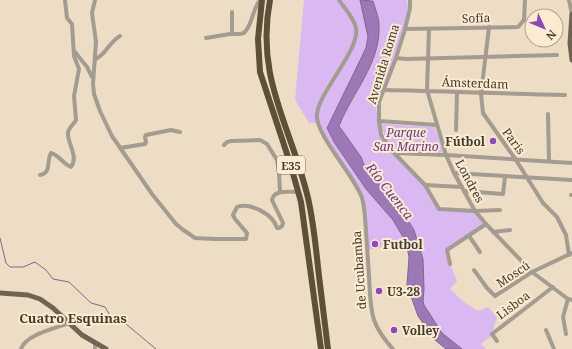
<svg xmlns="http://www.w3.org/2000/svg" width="572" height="349" viewBox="0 0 572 349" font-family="'Noto Serif',serif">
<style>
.green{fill:#dab9f3}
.water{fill:#9c78b6;stroke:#81668e}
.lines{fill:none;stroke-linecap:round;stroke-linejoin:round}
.stream{stroke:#81668e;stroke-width:1}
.minor{stroke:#a29c91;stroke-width:4}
.major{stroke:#6f6451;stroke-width:5}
.highway{stroke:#5c503a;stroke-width:6}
.poi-dot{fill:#8f48bb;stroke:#faebd1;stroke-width:1.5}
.labels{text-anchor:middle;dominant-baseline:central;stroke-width:4;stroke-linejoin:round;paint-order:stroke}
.shield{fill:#faebd1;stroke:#787061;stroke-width:1}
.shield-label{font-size:11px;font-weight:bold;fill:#413b31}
.street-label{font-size:12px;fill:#413b31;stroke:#faebd1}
.park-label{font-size:12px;font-style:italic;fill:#683986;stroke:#faebd1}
.poi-label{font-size:12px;font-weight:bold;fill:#413b31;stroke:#faebd1;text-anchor:start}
.water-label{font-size:13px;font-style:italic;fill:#693a87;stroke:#faebd1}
.neighbourhood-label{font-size:13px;font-weight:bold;fill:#413b31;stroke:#faebd1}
</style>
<rect width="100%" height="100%" fill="#edddc4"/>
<g class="green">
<path d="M304,0h34c6,8 14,16 17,26 4,20 -22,47 -31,64 -5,10 -6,22 -7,33h-8l-14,-23z"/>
<polygon points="339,0 360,0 368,37 366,48 327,128 334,142 366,189 381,206 388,210 409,240 369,250 362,197 330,146 317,118 321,100 355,42 356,27"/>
<polygon points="373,0 407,0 408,8 396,58 376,108 381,135 424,186 438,209 474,212 484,224 447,250 450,264 457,281 450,289 465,303 478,311 488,307 497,317 491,336 481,344 486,349 462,349 442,333 427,311 423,301 414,230 401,209 365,167 361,157 339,126 343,116 356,94 376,51 379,25"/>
<polygon points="381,124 435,127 443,152 395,152 385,138"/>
</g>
<path class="water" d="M360,0l13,1c2,7 6,16 6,24 2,38 -27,68 -40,101l22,31 4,10 36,42 13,21 9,29 1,30 -1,12 1,4 18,28 20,16h-16l-11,-9 -17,-24 -11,-31 2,-28 -3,-15 -13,-22 -27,-31 -32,-47 -7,-14 39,-80 2,-11z"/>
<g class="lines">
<polyline class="stream" points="0,238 6,263 10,267 23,267 35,262 46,270 53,279 69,282 91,303 105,307 111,317 120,319 156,349"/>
<g class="minor">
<path d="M95,0l-3,13 4,29 -3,42 1,10 6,17 12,25 40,58 24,30 6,5 13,9 20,1h31l1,-6 -12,-14 -2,-4 4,-8c13,-5 36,7 40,21h2l3,-2 1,-3 -11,-23c2,-11 18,-8 26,-8"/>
<path d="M339,0c6,9 15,18 17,28 4,22 -34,59 -39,85 -4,19 38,63 45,85 3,10 3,22 4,33 1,15 2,30 3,45 2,34 0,47 24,73"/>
<polyline points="410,0 410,8 405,29 396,58 379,102 379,121 381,135 394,153 425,185 439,209 475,211 500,210"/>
<polyline points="569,0 572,14"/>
<polyline points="232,12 232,34"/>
<polyline points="489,27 481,94 483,113 516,160 543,203 557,217 566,235 569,255"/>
<polyline points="405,29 518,27 524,20 525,0"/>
<polyline points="429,29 427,90 446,155 454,173 475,211 486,224 532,272 568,299 572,300"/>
<path d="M206,38l24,-4h10l4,-1c9,-9 8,-23 16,-33"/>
<polyline points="75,52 87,67 92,77"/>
<polyline points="396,58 406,59 557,55"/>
<path d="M95,59c10,-3 14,-17 25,-23"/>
<path d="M384,90c60,1 121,4 181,5"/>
<polyline points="548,114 549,161"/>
<polyline points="379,121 437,125"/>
<polyline points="456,130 457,93"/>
<polyline points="224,145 227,142 231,141 260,140 267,144 277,160 279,172 280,192"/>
<polyline points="120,148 145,144 146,142 145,137 146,135 171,130 180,132"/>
<polyline points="394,153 446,155 572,163"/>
<polyline points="454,173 572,180"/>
<path d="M40,175c12,-2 6,-14 11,-22 8,2 12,11 20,14 8,-10 -4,-25 -3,-34 0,-5 6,-9 8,-13l-2,-24 5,-27 -5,-13 -2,-32 -5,-6 -2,-18"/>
<polyline points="425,185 462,187"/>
<polyline points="464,191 503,194 505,177"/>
<polyline points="571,195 572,195"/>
<polyline points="493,232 510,230"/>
<polyline points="469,236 480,252"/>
<polyline points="450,264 447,250 486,224"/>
<polyline points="474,270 487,288 495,296 532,272 572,253"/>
<polyline points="546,330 554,349"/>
<polyline points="566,334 563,317 568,299"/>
<polyline points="497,341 492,334 553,287"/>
<polyline points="95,343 95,349"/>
<path d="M21,349c5,-15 34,-20 48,-26"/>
</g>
<g class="major">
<polyline points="572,14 570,43 572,60"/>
<polyline points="0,293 28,295 40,299 53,308 82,335 106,349"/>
</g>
<g class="highway">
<polyline points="262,0 258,39 260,72 290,163 301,202 321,349"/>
<path d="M270,0c-15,78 21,126 38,198 6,26 8,52 11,78 3,25 6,49 9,73"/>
</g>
</g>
<g class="poi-dot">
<circle cx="493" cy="141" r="4"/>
<circle cx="375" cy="244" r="4"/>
<circle cx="379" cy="291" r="4"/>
<circle cx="394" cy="330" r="4"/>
</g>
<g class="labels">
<rect class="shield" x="277" y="156" width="28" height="18" rx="3"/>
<g class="shield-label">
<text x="291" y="165">E35</text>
</g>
<g class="street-label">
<text transform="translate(476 18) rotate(-2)">Sofía</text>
<text transform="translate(383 64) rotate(-73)">Avenida Roma</text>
<text transform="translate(475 83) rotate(2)">Ámsterdam</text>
<text transform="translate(514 141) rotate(54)">Paris</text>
<text transform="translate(470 181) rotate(62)">Londres</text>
<text transform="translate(359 270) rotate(-94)">de Ucubamba</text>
<text transform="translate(513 274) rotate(-33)">Moscú</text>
<text transform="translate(513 305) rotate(-37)">Lisboa</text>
</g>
<g class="park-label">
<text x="406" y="132">Parque<tspan x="406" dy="14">San Marino</tspan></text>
</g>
<g class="poi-label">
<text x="485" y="141" text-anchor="end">Fútbol</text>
<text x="383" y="244">Futbol</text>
<text x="387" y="291">U3-28</text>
<text x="402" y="330">Volley</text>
</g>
<g class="water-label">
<text transform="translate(390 191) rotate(52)">Río Cuenca</text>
</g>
<g class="neighbourhood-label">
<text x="73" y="318">Cuatro Esquinas</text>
</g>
</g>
<g transform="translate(544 28) rotate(134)"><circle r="19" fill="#faebd1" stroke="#b0a591"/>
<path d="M0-3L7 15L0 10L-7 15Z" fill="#8f48bb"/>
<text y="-6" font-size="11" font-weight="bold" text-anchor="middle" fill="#413b31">N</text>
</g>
</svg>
